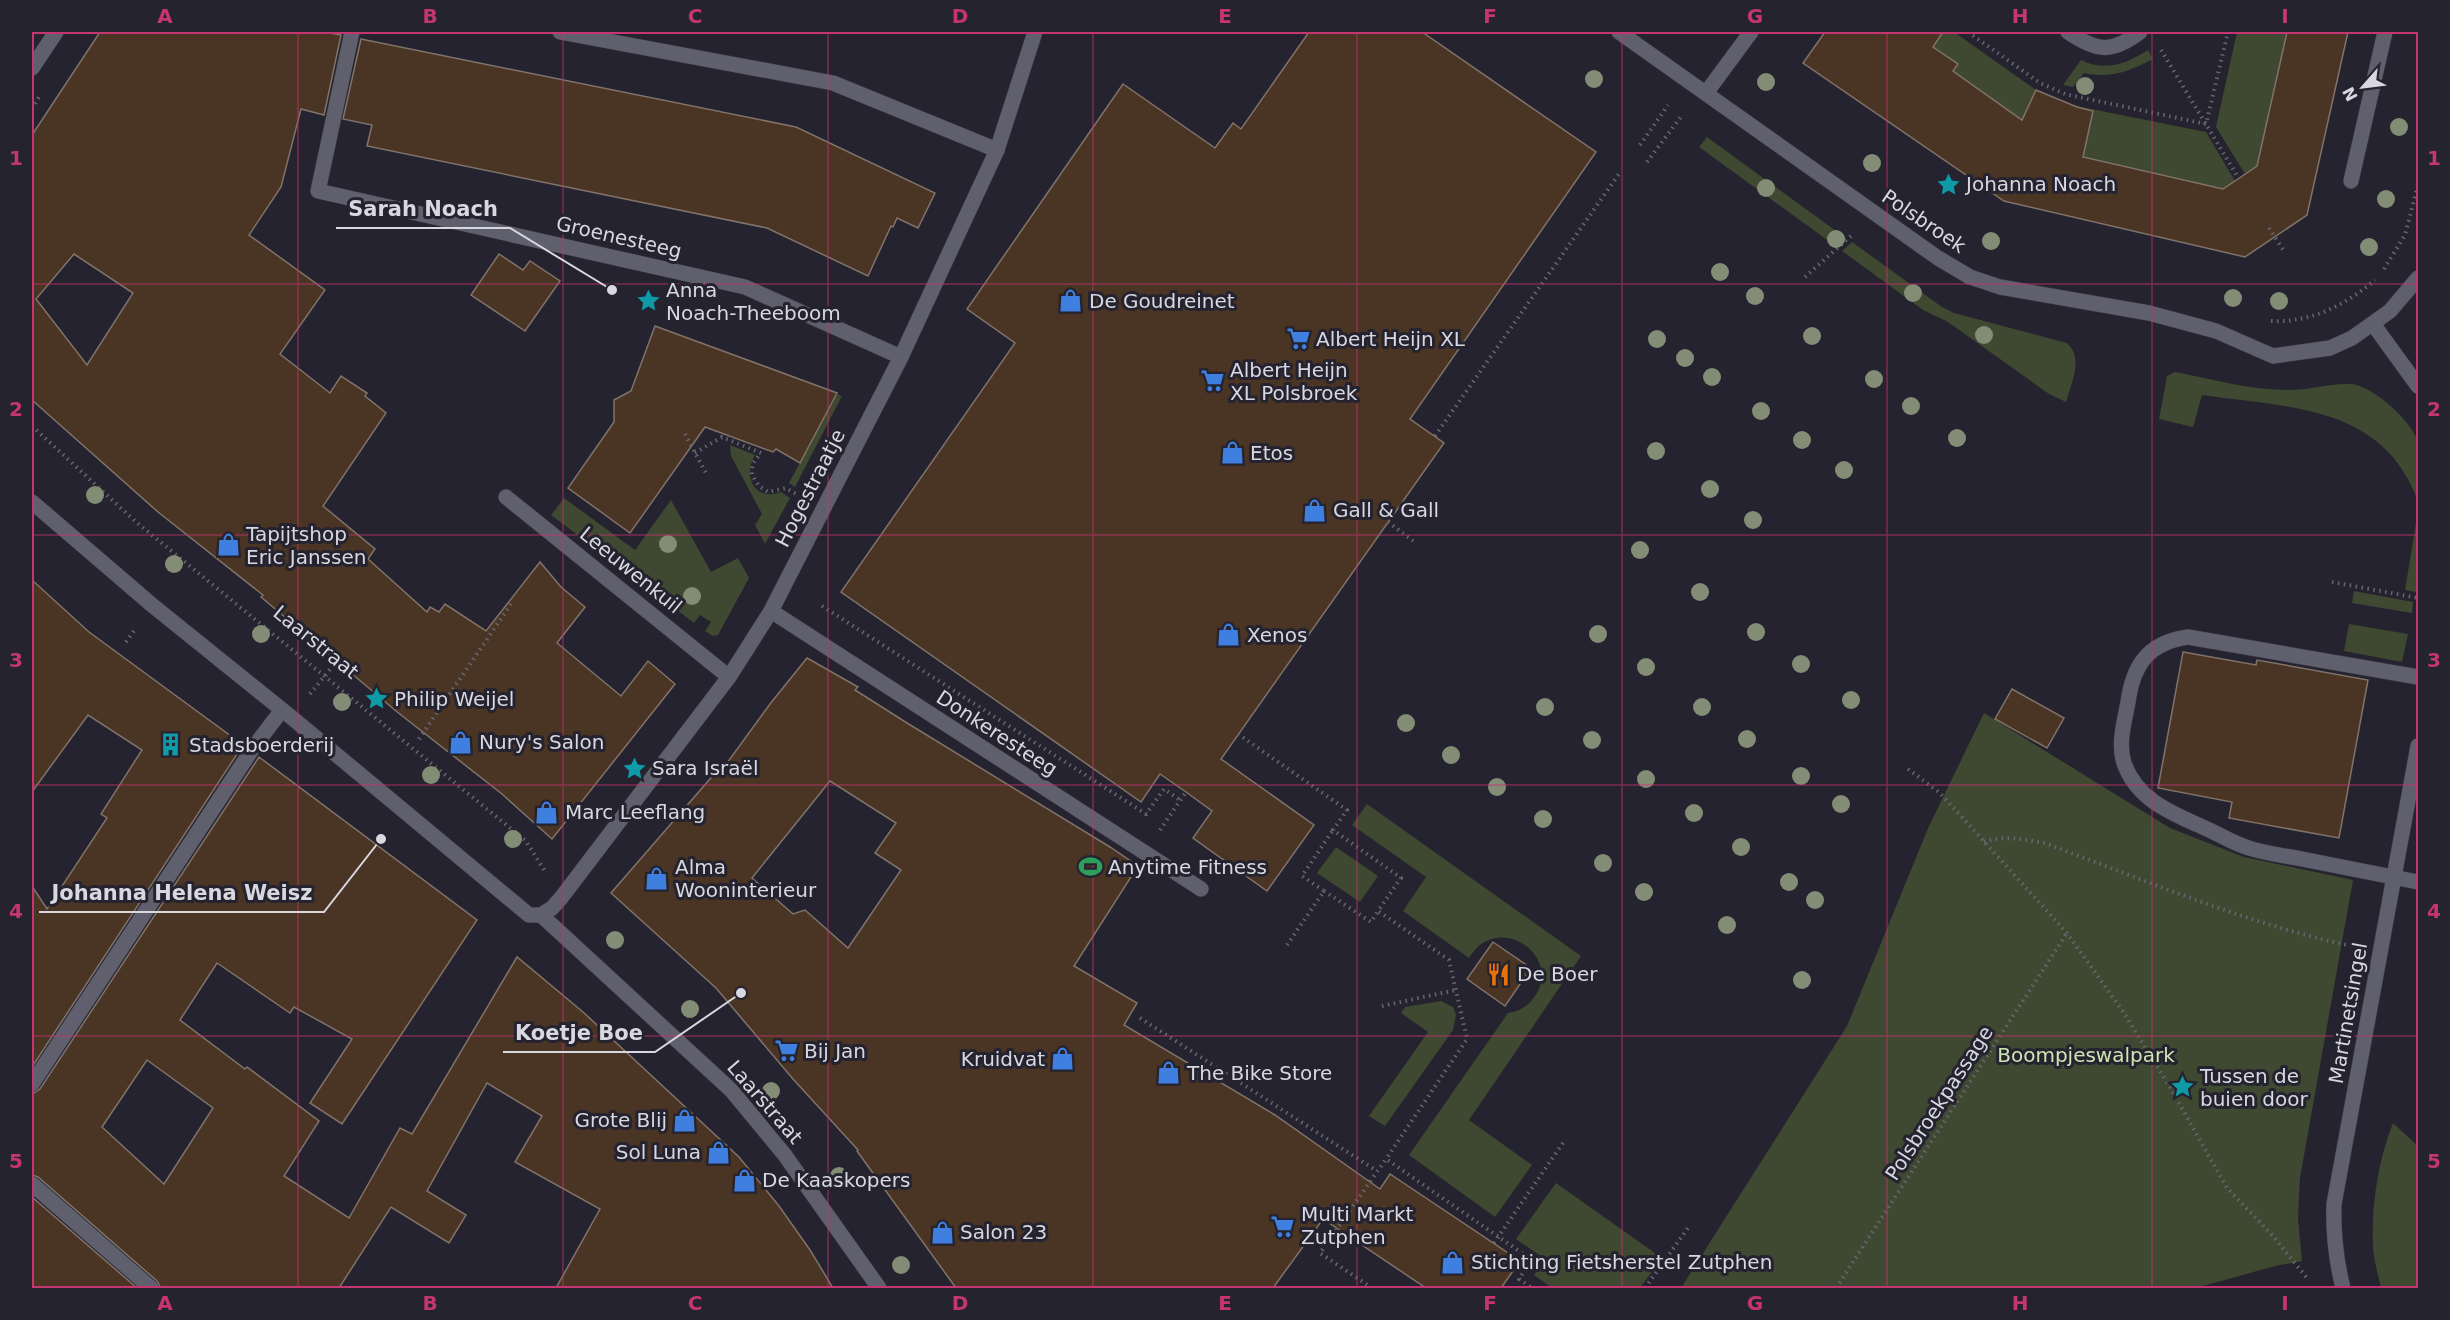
<svg xmlns="http://www.w3.org/2000/svg" width="2450" height="1320" viewBox="0 0 2450 1320" font-family="'DejaVu Sans',sans-serif">
<style>
.green{fill:#3f4830}
.building{fill:#4a3424;stroke:#80736a;stroke-width:1.5;fill-rule:evenodd}
.lines{fill:none;stroke-linecap:round;stroke-linejoin:round}
.minor-casing{stroke:#3e3d47;stroke-width:16}
.path{stroke:#676771;stroke-width:4;stroke-dasharray:1.5 4.5;stroke-linecap:butt}
.minor{stroke:#605f6d;stroke-width:15}
.tree{fill:#838d76}
.grid{fill:none;stroke:#c5356f;stroke-width:1.5;stroke-opacity:0.55}
.labels{text-anchor:middle;dominant-baseline:central;stroke-width:6;stroke-linejoin:round;paint-order:stroke}
.poi-label{font-size:20px;fill:#d8d8e0;stroke:#24232f;text-anchor:start}
.street-label{font-size:20px;fill:#d8d8e0;stroke:#24232f}
.park-label{font-size:20px;fill:#d0e4b1;stroke:#24232f}
.leader{fill:none;stroke:#d8d8e0;stroke-width:2}
.callout-dot{fill:#d8d8e0;stroke:#24232f;stroke-width:2}
.callout-label{font-size:21px;text-anchor:middle;font-weight:bold;fill:#d8d8e0;stroke:#24232f;stroke-width:6;stroke-linejoin:round;paint-order:stroke}
.neatline{fill:none;stroke:#c5356f;stroke-width:2}
.grid-label{font-size:20px;text-anchor:middle;font-weight:bold;fill:#c5356f}
</style>
<rect width="100%" height="100%" fill="#24232f"/>
<g class="green">
<polygon points="1870,32 1954,32 2036,90 2071,105 2206,132 2235,181 2219,192 2206,189 2206,185 2048,149 1971,102"/>
<polygon points="2237,32 2287,32 2261,150 2261,163 2245,174 2216,127"/>
<path d="M2148,50l5,9c-23,12 -42,20 -69,14l-11,14 -10,-2 18,-25c23,12 46,4 67,-10z"/>
<polygon points="1707,137 1843,236 1834,245 1699,147"/>
<path d="M1852,242l90,65 12,6 113,30c17,15 4,41 -1,59l-17,-8 -101,-72 -25,-12 -81,-59z"/>
<path d="M2175,372c37,7 75,18 113,18 21,0 42,-7 63,-6 21,1 61,37 67,58 4,12 1,45 0,59 -36,-97 -129,-93 -216,-106l-9,32 -34,-8 8,-43z"/>
<polygon points="837,394 842,396 795,487 789,483"/>
<path d="M730,445l25,10c-12,20 -2,47 26,37l9,6 -25,46 -10,-19 7,-11 -31,-58z"/>
<polygon points="564,498 635,550 671,500 711,572 738,558 749,578 718,635 713,636 705,631 711,622 700,615 694,623 551,515"/>
<polygon points="2418,511 2418,577 2416,592 2405,590"/>
<polygon points="2354,591 2413,602 2412,613 2352,603"/>
<polygon points="2349,624 2408,634 2402,662 2344,651"/>
<polygon points="1984,713 2170,828 2244,857 2353,880 2300,1178 2298,1218 2302,1261 2275,1266 2196,1288 1681,1288 1847,1026 1929,826"/>
<path d="M1367,804l214,152 -112,164 63,45 -37,52 -86,-62 99,-142c10,-1 18,-6 24,-13 35,-42 -34,-91 -63,-42l-66,-47 23,-34 -74,-52z"/>
<polygon points="1336,847 1378,876 1360,902 1317,873"/>
<polygon points="1441,1001 1453,1007 1456,1015 1453,1030 1385,1126 1369,1116 1428,1032 1401,1013 1405,1007"/>
<path d="M2393,1123l25,23v142h-37c-3,-13 -7,-27 -8,-41 -2,-40 5,-87 20,-124z"/>
<polygon points="1556,1183 1662,1258 1640,1288 1552,1288 1534,1275 1545,1259 1516,1239"/>
</g>
<g class="building">
<path d="M100,32h225l16,3 -17,80 -23,-6 -20,78 -32,48 76,55 -45,64 50,39 11,-17 26,17 -2,3 21,17 -63,93 52,43 -7,10 59,53 3,-5 9,5 6,-8 41,27 54,-69 21,25 24,20 -28,36 64,53 27,-35 27,23 -123,155 -50,-45 -106,-83 -135,-114 2,-2 -105,-83 -126,-112v-265zM74,254l59,39 -46,72 -51,-66z"/>
<polygon points="1309,32 1422,32 1596,152 1410,419 1444,443 1221,759 1314,825 1267,891 1193,838 1212,811 1186,792 1160,774 1141,802 841,592 1015,343 967,309 1123,84 1215,148 1233,123 1241,129"/>
<polygon points="1825,32 1943,32 1933,47 1958,64 1953,71 2022,120 2036,90 2077,107 2093,111 2083,157 2223,189 2257,166 2287,32 2348,32 2307,215 2245,257 2004,201 1803,63"/>
<polygon points="361,39 796,127 935,193 918,228 897,218 893,227 891,226 868,276 767,228 367,146 372,125 343,119"/>
<polygon points="499,254 523,270 530,261 560,281 525,331 471,295"/>
<polygon points="655,326 837,393 800,463 776,449 773,452 705,427 630,533 568,488 614,422 614,400 631,391"/>
<polygon points="32,580 89,632 243,745 32,1067 32,886 47,909 107,818 101,814 142,750 88,715 32,792"/>
<polygon points="2183,652 2256,665 2257,660 2368,680 2339,838 2229,818 2232,802 2158,788"/>
<path d="M807,658l51,29 -3,3 52,33 203,124 28,19 -64,100 63,37 -13,22 151,90 105,74 10,-15 130,87 -19,27h-75l-103,-69 -50,69h-317l-99,-137 1,-1 -65,-71 -77,-91 -105,-95 105,-121 3,2 51,-70zM830,781l66,42 -21,30 26,17 -53,78 -43,-38 -12,4 -41,-36z"/>
<polygon points="2012,689 2064,718 2047,748 1995,719"/>
<path d="M259,757l218,163 -135,204 -32,-21 42,-64 -58,-32 -4,6 -73,-50 -37,57 65,49 2,-2 72,54 -35,55 65,42 51,-90 12,6 105,-177 66,55 156,145 40,49 31,44 23,38h-277l44,-79 -85,-47 27,-46 -55,-33 -60,108 39,24 -17,28 -58,-36 -52,81h-178l-4,-7 -119,-104 -6,-2v-81l8,-5zM147,1060l66,48 -49,76 -62,-57z"/>
<polygon points="1493,942 1531,968 1505,1006 1467,979"/>
<polygon points="32,1197 137,1288 32,1288"/>
</g>
<g class="lines">
<defs>
<g id="minor">
<polyline points="352,32 318,191 745,287 901,357"/>
<polyline points="560,32 833,83 997,150"/>
<polyline points="1619,32 1938,258 1970,277 2000,287 2149,313 2216,331 2273,356 2330,348 2352,338 2390,311 2418,278"/>
<path d="M2068,32c28,19 43,22 72,0"/>
<polyline points="32,68 56,32"/>
<polyline points="1706,93 1751,32"/>
<polyline points="2351,181 2385,32"/>
<polyline points="2373,324 2418,386"/>
<polyline points="506,497 729,677"/>
<polyline points="32,502 152,605 291,717 529,915 541,915 731,1090 784,1154 879,1288"/>
<polyline points="771,611 1201,889"/>
<path d="M2418,677l-230,-40c-36,5 -53,24 -59,59 -3,21 -12,46 -5,67 13,38 50,51 83,66 14,6 27,15 42,19 18,6 39,8 58,12 37,7 74,15 111,22"/>
<polyline points="541,915 552,908 561,898 729,677 771,611 901,357 997,150 1035,32"/>
<polyline points="32,1084 253,748 282,710"/>
<polyline points="32,1184 151,1288"/>
<path d="M2343,1288c-7,-28 -10,-55 -9,-84l84,-458"/>
</g>
</defs>
<use href="#minor" class="minor-casing"/>
<g class="path">
<polyline points="1968,32 2040,83 2065,94 2206,124 2228,32"/>
<polyline points="2161,50 2239,179"/>
<polyline points="32,109 39,97"/>
<polyline points="1640,145 1668,105"/>
<polyline points="1647,162 1683,114"/>
<polyline points="2269,228 2284,251"/>
<polyline points="2384,269 2405,235 2418,185"/>
<polyline points="1805,277 1851,236"/>
<path d="M2271,321c40,2 74,-16 104,-41"/>
<polyline points="32,426 136,522 526,841 546,873"/>
<polyline points="685,434 706,473"/>
<polyline points="1435,436 1621,171"/>
<polyline points="695,453 722,437 761,453 753,463 752,469 752,475 759,486 768,492 786,488 798,495"/>
<polyline points="1388,522 1416,543"/>
<polyline points="2332,582 2418,598"/>
<polyline points="822,606 1146,814 1164,789 1180,800"/>
<polyline points="126,642 136,628"/>
<polyline points="310,694 332,667"/>
<polyline points="1238,734 1347,810 1333,830 1401,878 1378,911 1449,960 1467,1039 1386,1159"/>
<polyline points="419,739 511,604"/>
<polyline points="1908,769 1940,793 2067,933 2124,1013 2171,1089 2227,1188 2272,1235 2307,1278"/>
<polyline points="1160,830 1186,792"/>
<path d="M1984,842c20,-7 39,-3 60,1 102,37 202,81 308,103"/>
<polyline points="1324,891 1371,922 1378,911"/>
<polyline points="1287,945 1324,891 1302,876 1333,830"/>
<polyline points="1382,1006 1456,990"/>
<polyline points="1140,1018 1377,1171"/>
<polyline points="1494,1243 1565,1140"/>
<polyline points="1372,1288 1320,1253 1386,1159 1532,1260 1519,1279 1532,1288"/>
<polyline points="1645,1288 1688,1228"/>
<polyline points="1836,1288 2067,933"/>
</g>
<use href="#minor" class="minor"/>
</g>
<g class="tree">
<circle cx="1594" cy="79" r="9"/>
<circle cx="1766" cy="82" r="9"/>
<circle cx="2085" cy="86" r="9"/>
<circle cx="2399" cy="127" r="9"/>
<circle cx="1872" cy="163" r="9"/>
<circle cx="1766" cy="188" r="9"/>
<circle cx="2386" cy="199" r="9"/>
<circle cx="1836" cy="239" r="9"/>
<circle cx="1991" cy="241" r="9"/>
<circle cx="2369" cy="247" r="9"/>
<circle cx="1720" cy="272" r="9"/>
<circle cx="1913" cy="293" r="9"/>
<circle cx="1755" cy="296" r="9"/>
<circle cx="2233" cy="298" r="9"/>
<circle cx="2279" cy="301" r="9"/>
<circle cx="1984" cy="335" r="9"/>
<circle cx="1812" cy="336" r="9"/>
<circle cx="1657" cy="339" r="9"/>
<circle cx="1685" cy="358" r="9"/>
<circle cx="1712" cy="377" r="9"/>
<circle cx="1874" cy="379" r="9"/>
<circle cx="1911" cy="406" r="9"/>
<circle cx="1761" cy="411" r="9"/>
<circle cx="1957" cy="438" r="9"/>
<circle cx="1802" cy="440" r="9"/>
<circle cx="1656" cy="451" r="9"/>
<circle cx="1844" cy="470" r="9"/>
<circle cx="1710" cy="489" r="9"/>
<circle cx="95" cy="495" r="9"/>
<circle cx="1753" cy="520" r="9"/>
<circle cx="668" cy="544" r="9"/>
<circle cx="1640" cy="550" r="9"/>
<circle cx="174" cy="564" r="9"/>
<circle cx="1700" cy="592" r="9"/>
<circle cx="692" cy="596" r="9"/>
<circle cx="1756" cy="632" r="9"/>
<circle cx="261" cy="634" r="9"/>
<circle cx="1598" cy="634" r="9"/>
<circle cx="1801" cy="664" r="9"/>
<circle cx="1646" cy="667" r="9"/>
<circle cx="1851" cy="700" r="9"/>
<circle cx="342" cy="702" r="9"/>
<circle cx="1545" cy="707" r="9"/>
<circle cx="1702" cy="707" r="9"/>
<circle cx="1406" cy="723" r="9"/>
<circle cx="1747" cy="739" r="9"/>
<circle cx="1592" cy="740" r="9"/>
<circle cx="1451" cy="755" r="9"/>
<circle cx="431" cy="775" r="9"/>
<circle cx="1801" cy="776" r="9"/>
<circle cx="1646" cy="779" r="9"/>
<circle cx="1497" cy="787" r="9"/>
<circle cx="1841" cy="804" r="9"/>
<circle cx="1694" cy="813" r="9"/>
<circle cx="1543" cy="819" r="9"/>
<circle cx="513" cy="839" r="9"/>
<circle cx="1741" cy="847" r="9"/>
<circle cx="1603" cy="863" r="9"/>
<circle cx="1789" cy="882" r="9"/>
<circle cx="1644" cy="892" r="9"/>
<circle cx="1815" cy="900" r="9"/>
<circle cx="1727" cy="925" r="9"/>
<circle cx="615" cy="940" r="9"/>
<circle cx="1802" cy="980" r="9"/>
<circle cx="690" cy="1009" r="9"/>
<circle cx="771" cy="1091" r="9"/>
<circle cx="839" cy="1176" r="9"/>
<circle cx="901" cy="1265" r="9"/>
</g>
<path class="grid" d="M298,32v1256M563,32v1256M828,32v1256M1093,32v1256M1357,32v1256M1622,32v1256M1887,32v1256M2152,32v1256M32,284h2386M32,535h2386M32,785h2386M32,1036h2386"/>
<defs>
<symbol id="sight-bare" viewBox="-9 -9 18 18"><path d="M0-6L1.8-2.2L6-1.7L2.9 1.2L3.7 5.4L0 3.3L-3.7 5.4L-2.9 1.2L-6-1.7L-1.8-2.2Z" fill="#0f9aa8" stroke="#24232f" stroke-width="2.5" paint-order="stroke"/></symbol>
<symbol id="shop-bare" viewBox="-9 -9 18 18"><path d="M-5-2.5h2.3a2.7 3.5 0 0 1 5.4 0H5L5.5 6h-11ZM-1.5-2.5h3a1.5 2.3 0 0 0-3 0Z" fill="#3f7fe0" stroke="#24232f" stroke-width="2.5" paint-order="stroke"/></symbol>
<symbol id="supermarket-bare" viewBox="-9 -9 18 18"><path d="M-6-5.5h2.5l.6 2H6L4.5 2H-2.5L-4.4-4H-6ZM-1.5 3.2a1.3 1.3 0 1 0 .1 0ZM3 3.2a1.3 1.3 0 1 0 .1 0Z" fill="#3f7fe0" stroke="#24232f" stroke-width="2.5" paint-order="stroke"/></symbol>
<symbol id="building-bare" viewBox="-9 -9 18 18"><path d="M-4-6H4V6H1V3H-1V6H-4ZM-2.5-4.3h1.7v1.8h-1.7ZM.8-4.3h1.7v1.8H.8ZM-2.5-1h1.7V.8h-1.7ZM.8-1h1.7V.8H.8Z" fill="#0f9aa8" stroke="#24232f" stroke-width="2.5" paint-order="stroke"/></symbol>
<symbol id="stadium-bare" viewBox="-9 -9 18 18"><path d="M0-5a6.5 5 0 1 0 0 10a6.5 5 0 1 0 0-10ZM-3.5-1.8h7v3.6h-7Z" fill="#2e9e5b" stroke="#24232f" stroke-width="2.5" paint-order="stroke"/></symbol>
<symbol id="restaurant-bare" viewBox="-9 -9 18 18"><path d="M-5-6h1v4h1v-4h1v4h1v-4h1v5L-1.5 .5V6h-2V.5L-5-1ZM5-6V6H3V1.5H1.5Q1.5-4 5-6Z" fill="#e8710a" stroke="#24232f" stroke-width="2.5" paint-order="stroke"/></symbol>
</defs>
<g fill-rule="evenodd">
<use href="#sight-bare" x="1932" y="168" width="33" height="33"/>
<use href="#sight-bare" x="632" y="284" width="33" height="33"/>
<use href="#shop-bare" x="1054" y="284" width="33" height="33"/>
<use href="#supermarket-bare" x="1282" y="322" width="33" height="33"/>
<use href="#supermarket-bare" x="1196" y="364" width="33" height="33"/>
<use href="#shop-bare" x="1216" y="436" width="33" height="33"/>
<use href="#shop-bare" x="1298" y="494" width="33" height="33"/>
<use href="#shop-bare" x="212" y="528" width="33" height="33"/>
<use href="#shop-bare" x="1212" y="618" width="33" height="33"/>
<use href="#sight-bare" x="360" y="682" width="33" height="33"/>
<use href="#shop-bare" x="444" y="726" width="33" height="33"/>
<use href="#building-bare" x="154" y="728" width="33" height="33"/>
<use href="#sight-bare" x="618" y="752" width="33" height="33"/>
<use href="#shop-bare" x="530" y="796" width="33" height="33"/>
<use href="#stadium-bare" x="1074" y="850" width="33" height="33"/>
<use href="#shop-bare" x="640" y="862" width="33" height="33"/>
<use href="#restaurant-bare" x="1482" y="958" width="33" height="33"/>
<use href="#supermarket-bare" x="770" y="1034" width="33" height="33"/>
<use href="#shop-bare" x="1046" y="1042" width="33" height="33"/>
<use href="#shop-bare" x="1152" y="1056" width="33" height="33"/>
<use href="#sight-bare" x="2166" y="1070" width="33" height="33"/>
<use href="#shop-bare" x="668" y="1104" width="33" height="33"/>
<use href="#shop-bare" x="702" y="1136" width="33" height="33"/>
<use href="#shop-bare" x="728" y="1164" width="33" height="33"/>
<use href="#supermarket-bare" x="1266" y="1210" width="33" height="33"/>
<use href="#shop-bare" x="926" y="1216" width="33" height="33"/>
<use href="#shop-bare" x="1436" y="1246" width="33" height="33"/>
</g>
<g class="labels">
<g class="poi-label">
<text x="1966" y="184">Johanna Noach</text>
<text x="666" y="290">Anna<tspan x="666" dy="23">Noach-Theeboom</tspan></text>
<text x="1089" y="301">De Goudreinet</text>
<text x="1316" y="339">Albert Heijn XL</text>
<text x="1230" y="370">Albert Heijn<tspan x="1230" dy="23">XL Polsbroek</tspan></text>
<text x="1250" y="453">Etos</text>
<text x="1333" y="510">Gall &amp; Gall</text>
<text x="246" y="534">Tapijtshop<tspan x="246" dy="23">Eric Janssen</tspan></text>
<text x="1247" y="635">Xenos</text>
<text x="394" y="699">Philip Weijel</text>
<text x="479" y="742">Nury's Salon</text>
<text x="189" y="745">Stadsboerderij</text>
<text x="652" y="768">Sara Israël</text>
<text x="565" y="812">Marc Leeflang</text>
<text x="675" y="867">Alma<tspan x="675" dy="23">Wooninterieur</tspan></text>
<text x="1108" y="867">Anytime Fitness</text>
<text x="1517" y="974">De Boer</text>
<text x="804" y="1051">Bij Jan</text>
<text x="1045" y="1059" text-anchor="end">Kruidvat</text>
<text x="1187" y="1073">The Bike Store</text>
<text x="2200" y="1076">Tussen de<tspan x="2200" dy="23">buien door</tspan></text>
<text x="667" y="1120" text-anchor="end">Grote Blij</text>
<text x="701" y="1152" text-anchor="end">Sol Luna</text>
<text x="762" y="1180">De Kaaskopers</text>
<text x="1301" y="1214">Multi Markt<tspan x="1301" dy="23">Zutphen</tspan></text>
<text x="960" y="1232">Salon 23</text>
<text x="1471" y="1262">Stichting Fietsherstel Zutphen</text>
</g>
<g class="street-label">
<text transform="translate(1924 221) rotate(34)">Polsbroek</text>
<text transform="translate(619 237) rotate(13)">Groenesteeg</text>
<text transform="translate(810 488) rotate(-63)">Hogestraatje</text>
<text transform="translate(631 570) rotate(39)">Leeuwenkuil</text>
<text transform="translate(316 642) rotate(39)">Laarstraat</text>
<text transform="translate(997 733) rotate(33)">Donkeresteeg</text>
<text transform="translate(2348 1013) rotate(-80)">Martinetsingel</text>
<text transform="translate(765 1102) rotate(49)">Laarstraat</text>
<text transform="translate(1939 1103) rotate(-57)">Polsbroekpassage</text>
</g>
<g class="park-label">
<text x="2086" y="1055">Boompjeswalpark</text>
</g>
</g>
<path class="leader" d="M612 290L510 228H336M381 839L324 912H39M741 993L655 1052H503"/>
<g class="callout-dot">
<circle cx="612" cy="290" r="6"/>
<circle cx="381" cy="839" r="6"/>
<circle cx="741" cy="993" r="6"/>
</g>
<g class="callout-label">
<text x="423" y="216">Sarah Noach</text>
<text x="182" y="900">Johanna Helena Weisz</text>
<text x="579" y="1040">Koetje Boe</text>
</g>
<rect width="2450" height="1320" fill="none" stroke="#24232f" stroke-width="66"/>
<g transform="translate(2363 87) rotate(242)" stroke="#24232f" stroke-width="4.5" paint-order="stroke">
<path d="M0-4.5L10 22L0 15L-10 22Z" fill="#d8d8e0"/>
<text y="-9" font-size="16" font-weight="bold" text-anchor="middle" fill="#d8d8e0">N</text>
</g>
<rect x="33" y="33" width="2384" height="1254" class="neatline"/>
<g class="grid-label">
<text x="165" y="23">A</text>
<text x="430" y="23">B</text>
<text x="695" y="23">C</text>
<text x="960" y="23">D</text>
<text x="1225" y="23">E</text>
<text x="1490" y="23">F</text>
<text x="1755" y="23">G</text>
<text x="2020" y="23">H</text>
<text x="2285" y="23">I</text>
<text x="16" y="165">1</text>
<text x="2434" y="165">1</text>
<text x="16" y="416">2</text>
<text x="2434" y="416">2</text>
<text x="16" y="667">3</text>
<text x="2434" y="667">3</text>
<text x="16" y="918">4</text>
<text x="2434" y="918">4</text>
<text x="16" y="1168">5</text>
<text x="2434" y="1168">5</text>
<text x="165" y="1310">A</text>
<text x="430" y="1310">B</text>
<text x="695" y="1310">C</text>
<text x="960" y="1310">D</text>
<text x="1225" y="1310">E</text>
<text x="1490" y="1310">F</text>
<text x="1755" y="1310">G</text>
<text x="2020" y="1310">H</text>
<text x="2285" y="1310">I</text>
</g>
</svg>
